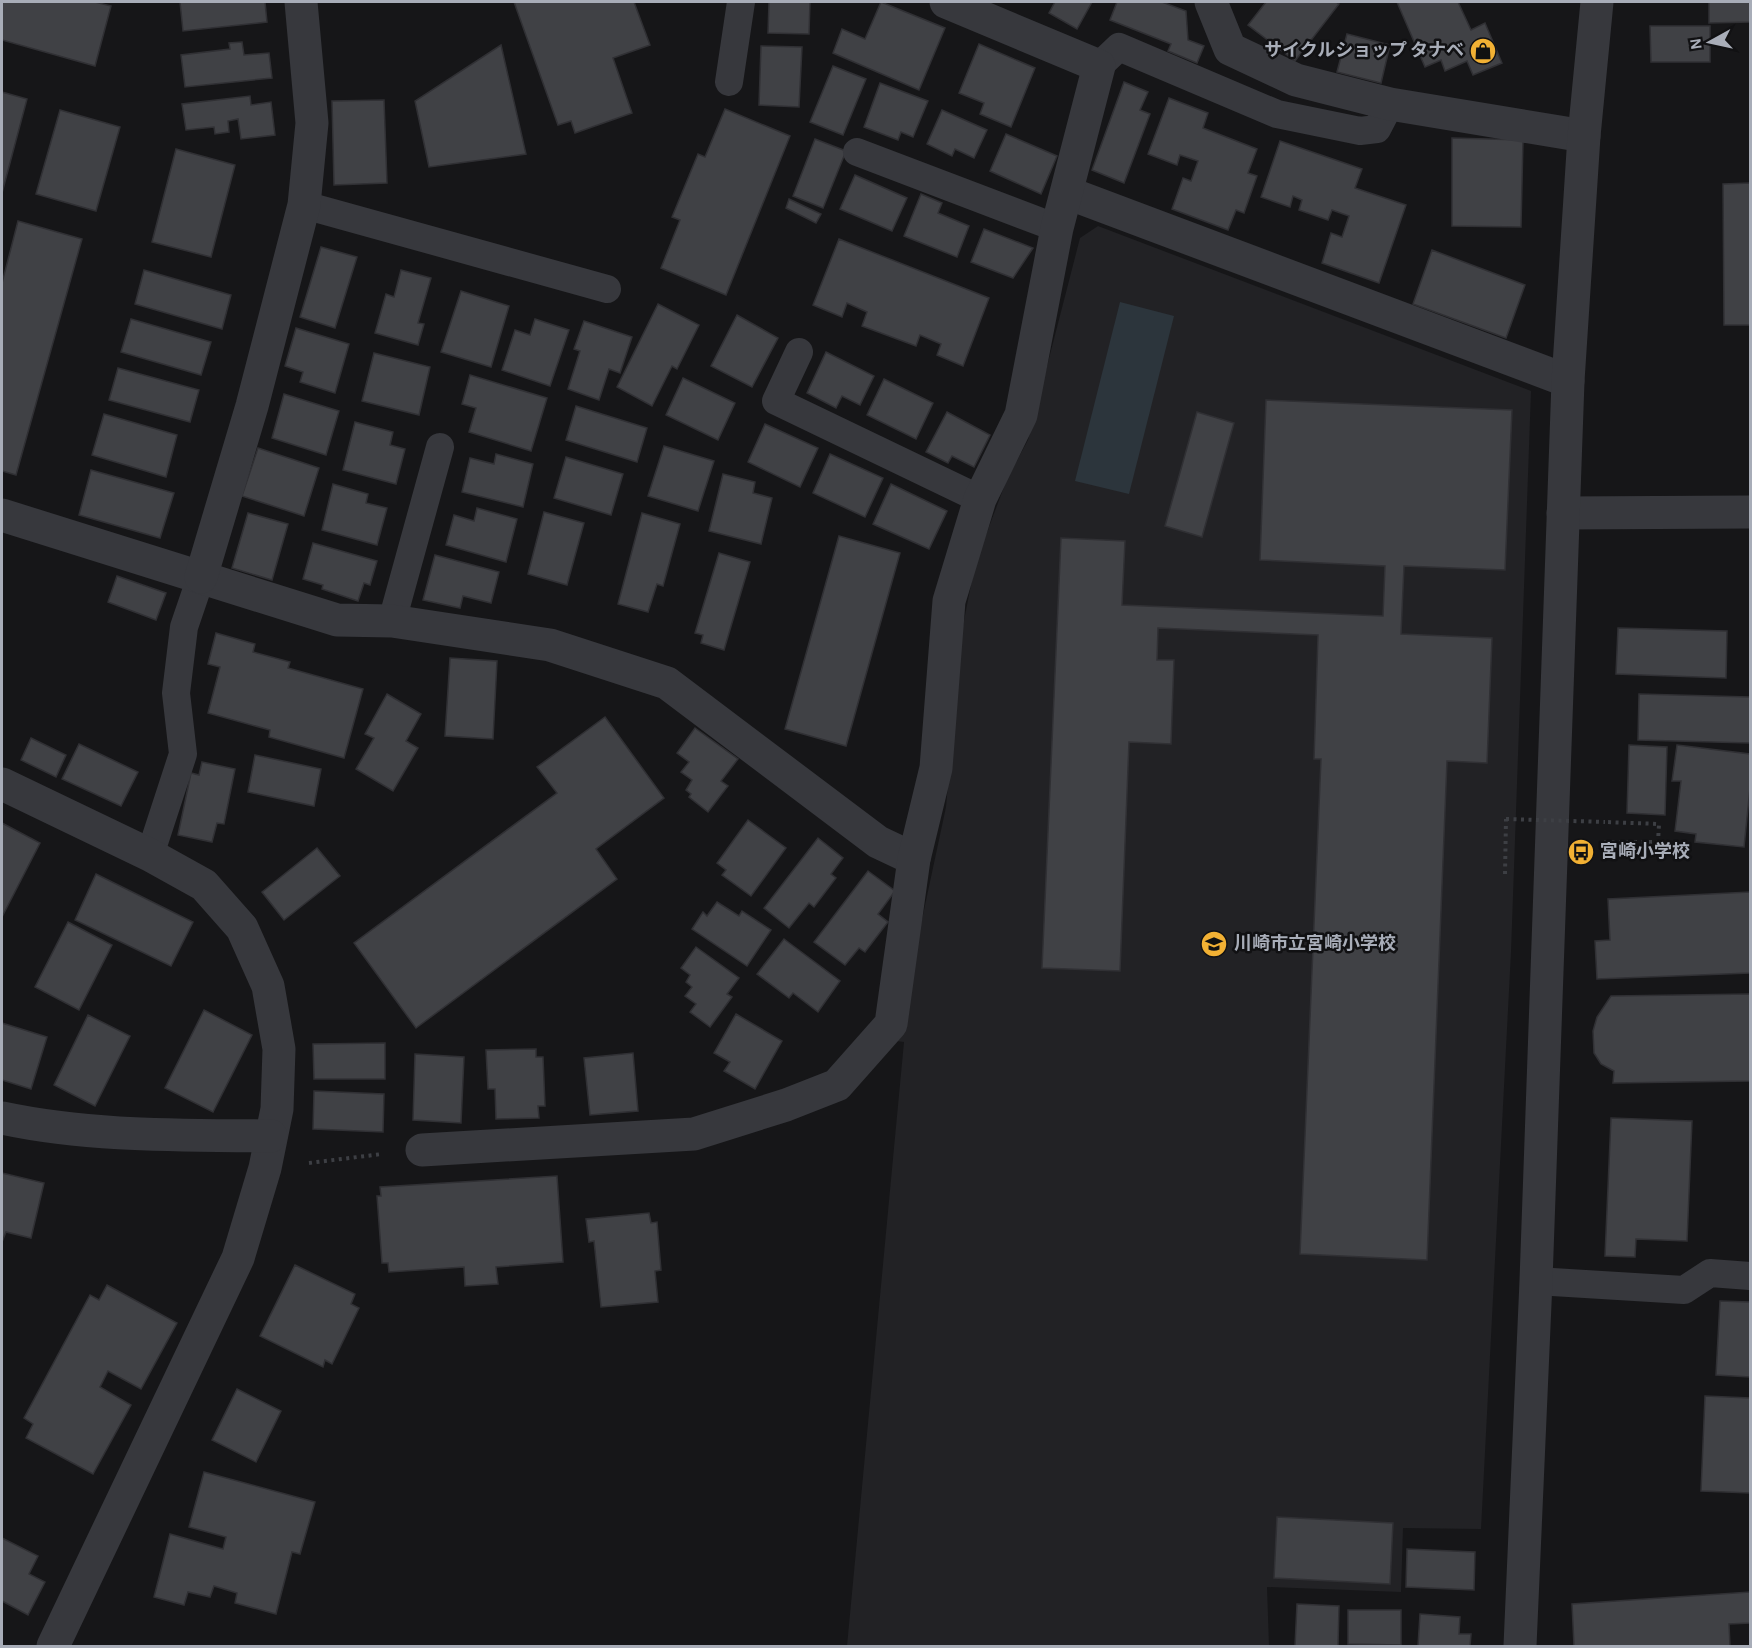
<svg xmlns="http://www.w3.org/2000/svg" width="1752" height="1648" viewBox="0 0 1752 1648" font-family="'Alegreya Sans','Noto Sans JP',sans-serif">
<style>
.built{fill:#222225}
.water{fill:#2c353c}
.building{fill:#404145;stroke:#303034;stroke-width:1.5}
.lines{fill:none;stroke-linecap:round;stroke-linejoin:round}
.path{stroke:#3d3f44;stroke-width:4;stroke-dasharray:3 4.5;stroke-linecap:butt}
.service{stroke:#37383d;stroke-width:28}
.minor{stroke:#37383d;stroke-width:33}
.tertiary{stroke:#37383d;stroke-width:33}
.path-bridge{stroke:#3d3f44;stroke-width:4;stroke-dasharray:3 4.5;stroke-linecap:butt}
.labels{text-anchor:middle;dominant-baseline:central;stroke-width:5;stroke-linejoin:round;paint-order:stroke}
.poi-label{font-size:18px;font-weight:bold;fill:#a8adb8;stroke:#111113;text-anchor:start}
</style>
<rect width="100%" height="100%" fill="#161618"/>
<polygon class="built" points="1098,226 1531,391 1511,952 1481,1529 1403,1528 1401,1592 1267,1587 1269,1646 847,1646 904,1042 896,1041 946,807 962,631 975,564 1007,479 1028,440 1080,238"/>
<polygon class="water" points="1120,302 1174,316 1129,494 1075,481"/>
<g class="building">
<polygon points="2,2 95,2 111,6 95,66 2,40"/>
<polygon points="180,2 265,2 267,22 183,31"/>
<polygon points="514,2 634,2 650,45 613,58 632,113 575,133 571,121 558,125"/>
<polygon points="769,2 810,2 809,34 768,33"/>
<polygon points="881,2 945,28 919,90 833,53 842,29 865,39"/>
<polygon points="1055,2 1092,2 1077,29 1049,13"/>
<polygon points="1117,2 1162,2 1186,11 1188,40 1204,46 1197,63 1168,51 1171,44 1110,20"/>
<polygon points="1266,2 1336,2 1339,4 1295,61 1248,25"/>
<polygon points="1397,2 1458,2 1471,30 1485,23 1502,63 1473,75 1467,61 1445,71 1441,60 1425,67"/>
<polygon points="1709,2 1750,2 1750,22 1709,23"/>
<polygon points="1650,26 1710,26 1710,62 1651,62"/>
<polygon points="1347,34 1390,45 1381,83 1337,72"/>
<polygon points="242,42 244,55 269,53 272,78 185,87 181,55 230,49 229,43"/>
<polygon points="979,44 1035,68 1011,127 980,114 984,103 959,93"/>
<polygon points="501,45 526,154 429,167 415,101"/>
<polygon points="761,46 802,47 799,107 759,105"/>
<polygon points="833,66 866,79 843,135 810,122"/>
<polygon points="1124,82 1148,92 1140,110 1150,114 1124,183 1092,170"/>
<polygon points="880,83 928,101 913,137 901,132 898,140 864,127"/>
<polygon points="2,92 27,99 2,193"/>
<polygon points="250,96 251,105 271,102 275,135 241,139 238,119 228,121 229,132 215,134 214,127 186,130 182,104"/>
<polygon points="1169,98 1208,113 1203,128 1257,149 1248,173 1257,176 1244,213 1236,210 1228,230 1172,209 1183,178 1191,181 1198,161 1180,155 1177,165 1148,154"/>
<polygon points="384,100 387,183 334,185 332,101"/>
<polygon points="725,109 790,136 726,295 661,268 680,220 672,217 698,154 705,157"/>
<polygon points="60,110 120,127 96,211 36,194"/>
<polygon points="942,110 987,130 974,158 955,149 952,156 927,144"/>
<polygon points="1006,134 1057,156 1041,194 990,171"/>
<polygon points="1452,138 1523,140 1521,227 1452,226"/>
<polygon points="815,139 846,151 823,208 793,196"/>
<polygon points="1280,141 1362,169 1355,188 1406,205 1379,283 1322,263 1331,233 1342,237 1349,216 1332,210 1328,220 1299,210 1302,200 1293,196 1290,207 1261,197"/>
<polygon points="176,149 235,165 211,257 152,242"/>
<polygon points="855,175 907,198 892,231 840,209"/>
<polygon points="1750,183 1750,325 1724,325 1723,184"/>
<polygon points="921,194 942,203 938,213 969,226 957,257 904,236"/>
<polygon points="789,199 821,214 816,223 786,208"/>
<polygon points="18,221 82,239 16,475 2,471 2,283"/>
<polygon points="984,229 1033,248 1013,278 971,262"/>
<polygon points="839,239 989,298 963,366 937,355 941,344 920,335 916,346 862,326 867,312 847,303 842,317 813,305"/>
<polygon points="321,247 357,257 335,328 300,317"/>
<polygon points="1432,250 1525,285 1506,338 1413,304"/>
<polygon points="144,270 231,295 222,329 135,304"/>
<polygon points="401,270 431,278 418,323 424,324 418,345 375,333 386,294 394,297"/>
<polygon points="461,291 509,306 491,367 441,352"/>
<polygon points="658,304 699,325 677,369 672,366 652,406 617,387"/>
<polygon points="737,315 778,338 752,387 711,366"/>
<polygon points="131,319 211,342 201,375 121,352"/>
<polygon points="535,319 569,330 550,386 502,370 515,330 530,335"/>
<polygon points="584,321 632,337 620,373 609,369 599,400 568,389 580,351 574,349"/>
<polygon points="296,328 349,344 335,393 300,382 303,372 285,366"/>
<polygon points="826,352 874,376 860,405 842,396 836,408 807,393"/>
<polygon points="374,353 430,367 419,415 362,401"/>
<polygon points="118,368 199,390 190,422 109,400"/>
<polygon points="470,375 547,398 531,451 469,432 476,408 462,404"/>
<polygon points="683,378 735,403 718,440 666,415"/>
<polygon points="884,379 933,403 916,439 867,415"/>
<polygon points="284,394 339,411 326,455 272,438"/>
<polygon points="1266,400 1512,410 1505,570 1404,566 1401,634 1492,638 1487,763 1447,761 1427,1260 1300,1254 1321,759 1314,759 1318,635 1158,628 1157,660 1174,660 1171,744 1129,742 1120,971 1042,968 1061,538 1125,541 1122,605 1383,616 1385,566 1260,560"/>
<polygon points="576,406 647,428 637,462 566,440"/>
<polygon points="947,412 990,435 974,467 952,456 948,463 926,452"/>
<polygon points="1197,412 1234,423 1202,537 1165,526"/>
<polygon points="104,414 177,435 166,477 92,455"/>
<polygon points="355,422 393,432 390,445 405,449 396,484 343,470"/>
<polygon points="765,424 818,448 800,487 748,462"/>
<polygon points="664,446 714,461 698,511 648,496"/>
<polygon points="258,448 319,468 304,516 242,496"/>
<polygon points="496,454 533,464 523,507 462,492 470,458 494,464"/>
<polygon points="830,454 883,478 865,517 813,493"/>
<polygon points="566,457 623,474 611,515 554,498"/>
<polygon points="91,470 174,493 160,538 79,515"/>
<polygon points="723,474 755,482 753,493 772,498 761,544 709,531"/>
<polygon points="333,484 368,494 366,503 387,508 377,545 322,530"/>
<polygon points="891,484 947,511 929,549 873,524"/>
<polygon points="477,508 517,519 506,562 446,545 454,515 474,521"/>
<polygon points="544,512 584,523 567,585 528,574"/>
<polygon points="248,513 288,524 272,580 232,568"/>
<polygon points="642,513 680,524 663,586 657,584 648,612 618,604"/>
<polygon points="839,536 900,553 846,746 785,729"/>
<polygon points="313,543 377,561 370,585 364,583 358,601 322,589 323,585 303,579"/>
<polygon points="719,553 750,562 724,650 701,643 703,635 695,633"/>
<polygon points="435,555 499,572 491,603 463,596 460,608 423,600"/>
<polygon points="117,576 166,593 156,620 108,602"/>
<polygon points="1618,628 1727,631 1726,678 1616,674"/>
<polygon points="216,633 255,644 253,652 290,662 288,668 363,689 344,758 269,737 270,730 208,713 220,667 208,664"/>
<polygon points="450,658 497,661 493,739 445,736"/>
<polygon points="387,694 421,714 406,741 418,748 393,791 356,769 374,738 365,734"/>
<polygon points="1639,694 1750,697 1750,743 1638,740"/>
<polygon points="605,717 664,798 596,849 617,879 416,1028 354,943 557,793 537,767"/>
<polygon points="695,728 738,759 721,781 728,786 708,812 689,797 691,794 686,790 692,780 681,772 689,762 677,753"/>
<polygon points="31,738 66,755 56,777 21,760"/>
<polygon points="79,744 138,772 121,806 62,779"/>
<polygon points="1629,745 1667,747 1665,815 1627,813"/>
<polygon points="1677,745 1750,754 1750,788 1744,847 1695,842 1696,834 1675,831 1681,781 1672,781"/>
<polygon points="255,755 321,769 314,806 248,792"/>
<polygon points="202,762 235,769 224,824 217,823 212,842 178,835 191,773 199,775"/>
<polygon points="748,820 786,848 751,896 722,875 726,870 717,863"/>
<polygon points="2,823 40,843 2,917"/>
<polygon points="818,838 843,858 831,874 836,878 814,907 809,903 789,928 764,908"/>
<polygon points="317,848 340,876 284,920 262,892"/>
<polygon points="868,871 895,891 878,914 888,922 865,952 859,948 845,965 814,942"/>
<polygon points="96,874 193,922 171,966 75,920"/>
<polygon points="1750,892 1750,973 1597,979 1595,941 1610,940 1608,899"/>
<polygon points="717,902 739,916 742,911 771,930 747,966 692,929 703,912 707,916"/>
<polygon points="68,922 112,945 79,1010 35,987"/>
<polygon points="784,939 840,981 818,1012 793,993 789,998 757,974"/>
<polygon points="696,947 739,978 727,994 732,997 710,1027 690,1012 696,1004 685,996 692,987 686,982 690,975 681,968"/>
<polygon points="1750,994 1750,1081 1613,1083 1614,1071 1601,1064 1594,1053 1593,1031 1597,1017 1611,996"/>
<polygon points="204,1010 252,1035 213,1112 165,1088"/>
<polygon points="736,1014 782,1041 755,1089 724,1071 730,1062 714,1053"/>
<polygon points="88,1015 130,1036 95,1106 54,1085"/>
<polygon points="2,1023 47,1037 31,1089 2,1080"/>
<polygon points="385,1043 385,1079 314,1079 313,1044"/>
<polygon points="536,1049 536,1057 543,1057 545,1106 538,1106 539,1118 496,1119 495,1089 488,1089 486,1050"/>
<polygon points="633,1053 638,1111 590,1115 584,1058"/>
<polygon points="415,1054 464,1057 461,1123 413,1120"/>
<polygon points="314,1091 384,1094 383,1132 313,1129"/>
<polygon points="1611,1118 1692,1121 1687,1241 1636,1239 1635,1257 1605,1256"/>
<polygon points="2,1173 44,1183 31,1238 6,1232 2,1242"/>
<polygon points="557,1176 563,1262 496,1267 498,1284 465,1286 464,1267 389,1272 388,1263 382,1263 377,1196 381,1196 380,1187"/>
<polygon points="649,1213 651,1223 657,1222 661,1270 655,1271 658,1302 601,1307 594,1241 589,1242 586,1219"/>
<polygon points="295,1265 355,1294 351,1304 359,1308 332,1364 325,1360 323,1367 260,1336"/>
<polygon points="107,1285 177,1323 141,1389 108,1371 100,1387 131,1405 93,1474 26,1438 33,1424 24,1418 90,1295 99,1300"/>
<polygon points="1720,1301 1750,1302 1750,1377 1716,1375"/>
<polygon points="237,1389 281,1411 256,1462 212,1440"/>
<polygon points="1705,1396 1750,1398 1750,1493 1701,1491"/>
<polygon points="204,1472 315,1502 300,1554 292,1552 276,1614 235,1603 237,1593 214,1586 210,1597 188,1592 184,1605 154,1597 170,1534 223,1549 226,1537 189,1527"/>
<polygon points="1277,1517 1393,1523 1390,1584 1274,1578"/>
<polygon points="2,1538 38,1556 29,1574 45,1582 28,1615 2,1601"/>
<polygon points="1407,1549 1475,1552 1474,1590 1406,1587"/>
<polygon points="1750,1592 1750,1623 1729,1624 1730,1646 1574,1646 1572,1604"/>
<polygon points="1297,1604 1339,1606 1338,1646 1295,1646"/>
<polygon points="1348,1610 1401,1610 1401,1645 1348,1644"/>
<polygon points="1420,1614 1460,1617 1459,1634 1471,1634 1470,1646 1418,1646"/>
</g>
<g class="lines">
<g class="path">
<polyline points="1604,842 1658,842 1659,824 1605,822"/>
<polyline points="1505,874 1506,819"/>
<polyline points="309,1163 382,1154"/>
</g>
<g class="service">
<polyline points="1099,66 1119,47 1277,114 1360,131 1377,129 1390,104"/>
<polyline points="729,82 741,2"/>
<polyline points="857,152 1057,228"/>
<polyline points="304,205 607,289"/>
<polyline points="799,352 776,401 980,499"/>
<polyline points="392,621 440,447"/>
<polyline points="150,855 183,754 176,693 184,627 201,577"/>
<polyline points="1536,1281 1684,1290 1710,1273 1750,1276"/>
</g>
<g class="minor">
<polyline points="1211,2 1230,49 1296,80 1390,104 1584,136"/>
<polyline points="1068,193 1568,381"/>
<polyline points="1563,513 1750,512"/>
<polyline points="2,515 337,620 392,621 550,645 667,683 878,842 914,859"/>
<polyline points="201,577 252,406 304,205 312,123 301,2"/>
<polyline points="2,784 150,855 204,885 242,928 268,986 279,1049 277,1109 265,1168 238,1258 53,1646"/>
<path d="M2,1118c89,19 178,17 269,18"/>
<polyline points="422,1150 694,1134 786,1105 837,1085 891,1024 914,859 936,768 949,601 980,499 1021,415 1057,228 1099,66 946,2"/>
</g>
<polyline class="tertiary" points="1520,1646 1536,1281 1568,381 1584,136 1597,2"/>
<polyline class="path-bridge" points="1506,819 1605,822"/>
</g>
<defs>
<symbol id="shop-disc" viewBox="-11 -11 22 22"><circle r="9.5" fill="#f2b134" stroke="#111113"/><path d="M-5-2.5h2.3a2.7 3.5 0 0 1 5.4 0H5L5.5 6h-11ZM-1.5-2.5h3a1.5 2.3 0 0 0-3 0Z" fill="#111"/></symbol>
<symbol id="bus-disc" viewBox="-11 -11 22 22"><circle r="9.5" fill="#f2b134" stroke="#111113"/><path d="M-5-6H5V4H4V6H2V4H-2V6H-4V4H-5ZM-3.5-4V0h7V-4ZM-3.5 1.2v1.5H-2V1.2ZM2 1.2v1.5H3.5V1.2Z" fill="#111"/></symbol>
<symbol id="school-disc" viewBox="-11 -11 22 22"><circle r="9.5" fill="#f2b134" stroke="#111113"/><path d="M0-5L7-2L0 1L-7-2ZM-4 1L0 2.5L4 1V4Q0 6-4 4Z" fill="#111"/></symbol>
</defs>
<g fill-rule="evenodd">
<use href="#shop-disc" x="1468" y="36" width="30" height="30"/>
<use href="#bus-disc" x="1566" y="837" width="30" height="30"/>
<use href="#school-disc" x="1199" y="929" width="30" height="30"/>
</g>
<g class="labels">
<g class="poi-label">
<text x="1464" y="51" text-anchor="end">サイクルショップ タナベ</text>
<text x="1600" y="852">宮崎小学校</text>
<text x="1234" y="944">川崎市立宮崎小学校</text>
</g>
</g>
<rect width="1752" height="1648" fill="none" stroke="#a8adb8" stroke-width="6"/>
<g transform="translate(1710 42) rotate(262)" stroke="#111113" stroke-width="4.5" paint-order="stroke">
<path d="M0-4.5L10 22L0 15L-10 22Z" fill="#a8adb8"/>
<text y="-9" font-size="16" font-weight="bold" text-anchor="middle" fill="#a8adb8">N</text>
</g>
</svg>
